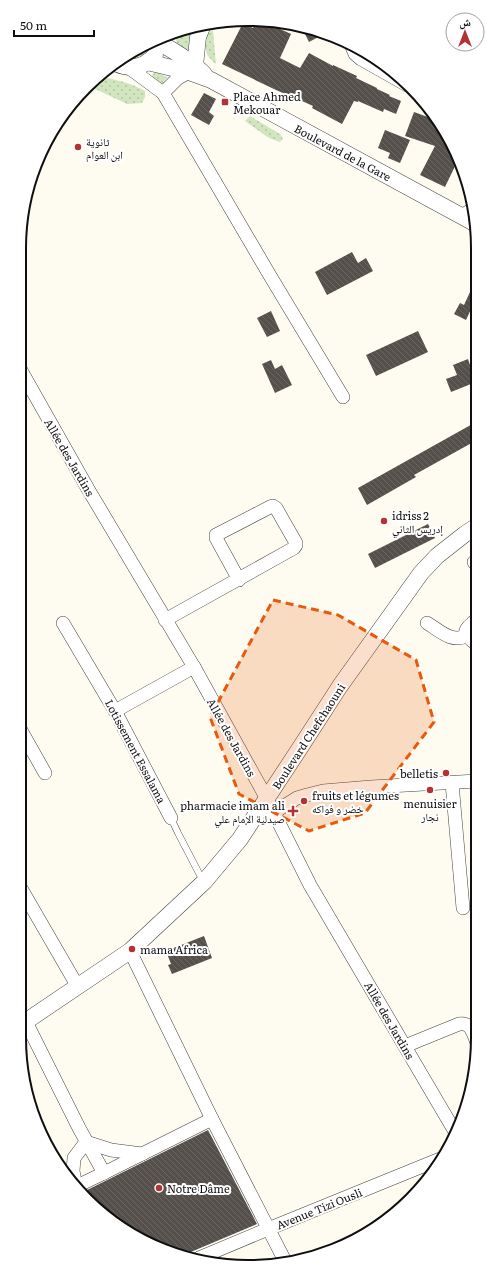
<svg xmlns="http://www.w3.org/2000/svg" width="497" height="1286" viewBox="0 0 497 1286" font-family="Literata,'Noto Naskh Arabic',serif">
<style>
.grass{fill:url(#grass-dots)}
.building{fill:url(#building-back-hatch)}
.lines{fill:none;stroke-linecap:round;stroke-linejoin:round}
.service-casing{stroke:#424242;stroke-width:7}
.minor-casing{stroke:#424242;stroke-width:14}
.tertiary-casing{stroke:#424242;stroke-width:17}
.service{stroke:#fff;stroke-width:6}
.minor{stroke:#fff;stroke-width:13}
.tertiary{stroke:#fff;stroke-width:16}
.marked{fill:#e8590c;fill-opacity:0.2;stroke:#e8590c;stroke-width:3;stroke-dasharray:8 5;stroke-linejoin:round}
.poi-dot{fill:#b33334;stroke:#fff;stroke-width:1.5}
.labels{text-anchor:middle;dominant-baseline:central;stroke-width:4;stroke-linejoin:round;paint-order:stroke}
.poi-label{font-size:11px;fill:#0f0f0f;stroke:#fff;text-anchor:start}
.street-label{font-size:11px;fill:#0f0f0f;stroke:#fff}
.rim{fill:none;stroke:#0f0f0f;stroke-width:2}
</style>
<defs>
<pattern id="grass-dots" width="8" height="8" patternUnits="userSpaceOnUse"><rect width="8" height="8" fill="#d1e6be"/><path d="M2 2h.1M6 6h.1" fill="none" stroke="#b2c4a2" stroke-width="1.8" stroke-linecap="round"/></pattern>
<pattern id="building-back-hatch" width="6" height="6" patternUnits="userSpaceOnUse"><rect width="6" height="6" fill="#56504c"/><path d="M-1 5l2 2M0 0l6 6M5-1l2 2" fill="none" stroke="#696561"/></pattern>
</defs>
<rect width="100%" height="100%" fill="#fefcf1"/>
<g class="grass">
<polygon points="192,30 189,45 189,54 177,46 176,38 178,35"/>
<path d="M211,31h2l3,33c-12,-10 -11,-14 -9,-29z"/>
<path d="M157,42c-8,12 -19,20 -33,17l10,-9z"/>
<polygon points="154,73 158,73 167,77 162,84 153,79 152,75"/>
<path d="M105,78c15,2 27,6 40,13v6l-3,6 -15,1 -36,-17 9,-8z"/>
<polygon points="250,116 280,134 283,139 280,142 269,138 245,121"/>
</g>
<g class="building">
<polygon points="243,23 253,28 255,23 280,25 278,28 291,34 280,58 300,68 309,53 333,66 333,65 357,76 356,78 377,88 377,89 390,95 389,96 401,101 396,114 384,109 383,112 358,101 358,102 354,101 342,124 312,108 313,106 302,101 276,90 222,64"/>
<polygon points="301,26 308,27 324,34 309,42"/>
<polygon points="204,93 216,99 209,112 214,116 209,125 191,115"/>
<polygon points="414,112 436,120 454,147 458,160 445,187 420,175 435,146 405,136"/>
<polygon points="385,130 410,140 400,163 388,158 390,153 378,148"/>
<polygon points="352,252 358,263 366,258 373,271 327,295 315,272"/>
<polygon points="476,279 476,304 474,303 466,320 454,314 460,303 464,305"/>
<polygon points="271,311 280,331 267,337 257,318"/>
<polygon points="418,331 428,352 376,376 366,355"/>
<polygon points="468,359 470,365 476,363 476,382 451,392 446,379 457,375 453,365"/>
<polygon points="271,360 275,369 282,365 292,385 275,393 262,364"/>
<polygon points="476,422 477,440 414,475 416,477 367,505 358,488"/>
<polygon points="428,524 435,538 375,568 368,554"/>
<polygon points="204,936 212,958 172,974 168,965 171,964 166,951"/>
<polygon points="208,1130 257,1224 186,1254 134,1236 81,1193"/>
</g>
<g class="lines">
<defs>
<polyline id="service" points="171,818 178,833 203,881"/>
<g id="minor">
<polyline points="352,47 355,54 361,59 407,85"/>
<polyline points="128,67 163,93 269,274 343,397"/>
<polyline points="163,93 178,78 189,72"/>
<polyline points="461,216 473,209"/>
<polyline points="19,367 88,489 194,667 267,799 310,885 454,1130"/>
<polyline points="474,562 477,566"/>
<path d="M477,619c-15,13 -15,13 0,26"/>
<polyline points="165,620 294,548 296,545 296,543 276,508 273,506 270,507 216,535 216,538 239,580"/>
<polyline points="63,623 115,711 171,818"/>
<path d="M427,623c12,7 24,20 39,13"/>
<polyline points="115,711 194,667"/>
<polyline points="19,727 45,773"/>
<polyline points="452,783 463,908"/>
<polyline points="273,813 297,798 307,795 323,791 371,787 477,781"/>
<polyline points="19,885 78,987"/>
<polyline points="130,951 212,1119 286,1263"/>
<polyline points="26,1022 79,1128 104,1173"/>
<path d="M405,1046l54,-22c12,-2 14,9 18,19"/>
<polyline points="76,1186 73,1171 74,1158 86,1142 111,1150 142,1154"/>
<polyline points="75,1187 104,1173 212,1119"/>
<polyline points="199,1258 268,1229 440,1159"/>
</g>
<g id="tertiary">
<path d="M160,43c16,9 31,18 44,31"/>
<polyline points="147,62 189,72 211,80 476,224"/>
<path d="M117,64c14,6 29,3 38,-9"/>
<polyline points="195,66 198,37 202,27"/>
<polyline points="19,1026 130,951 204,882 240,839 298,751 340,686 421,573 437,556 465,534 477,526"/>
</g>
</defs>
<use href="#service" class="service-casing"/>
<use href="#minor" class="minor-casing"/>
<use href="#tertiary" class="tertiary-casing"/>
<use href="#service" class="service"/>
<use href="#minor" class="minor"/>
<use href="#tertiary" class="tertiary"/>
</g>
<path class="marked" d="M273,600l65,15 78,45 18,62 -69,91 -56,18 -70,-37 -29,-77z"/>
<g class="poi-dot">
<rect x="221" y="98" width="8" height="8" rx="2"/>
<circle cx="78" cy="147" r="4"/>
<circle cx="384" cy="521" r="4"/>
<circle cx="446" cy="773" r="4"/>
<circle cx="430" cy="790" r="4"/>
<circle cx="304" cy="801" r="4"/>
<path d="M291 805h4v4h4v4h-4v4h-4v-4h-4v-4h4z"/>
<circle cx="132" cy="949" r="4"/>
<circle cx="159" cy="1188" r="4"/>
</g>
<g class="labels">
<g class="poi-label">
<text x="233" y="96">Place Ahmed<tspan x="233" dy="13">Mekouar</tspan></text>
<text x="86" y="141">ثانوية<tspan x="86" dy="13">ابن العوام</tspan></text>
<text x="392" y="515">idriss 2<tspan x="392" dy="13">إدريس الثاني</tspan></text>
<text x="438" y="773" text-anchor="end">belletis</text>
<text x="312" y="795">fruits et légumes<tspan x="312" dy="13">خضر و فواكه</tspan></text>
<text x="430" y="803" text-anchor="middle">menuisier<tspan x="430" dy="13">نجار</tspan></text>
<text x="285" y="805" text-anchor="end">pharmacie imam ali<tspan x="285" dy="13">صيدلية الإمام علي</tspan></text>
<text x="140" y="949">mama Africa</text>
<text x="167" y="1188">Notre Dâme</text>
</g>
<g class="street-label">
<text transform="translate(343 152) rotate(28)">Boulevard de la Gare</text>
<text transform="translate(70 457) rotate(60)">Allée des Jardins</text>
<text transform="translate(308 736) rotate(-57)">Boulevard Chefchaouni</text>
<text transform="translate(232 737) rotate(61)">Allée des Jardins</text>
<text transform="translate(136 751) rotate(62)">Lotissement Essalama</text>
<text transform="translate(390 1020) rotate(60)">Allée des Jardins</text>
<text transform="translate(319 1208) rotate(-22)">Avenue Tizi Ousli</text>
</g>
</g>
<path d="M0 0H497V1286H0ZM248 26H249A222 222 0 0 1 471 248V1038A222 222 0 0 1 249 1260H248A222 222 0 0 1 26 1038V248A222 222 0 0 1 248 26Z" fill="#fff" fill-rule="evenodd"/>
<path class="rim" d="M248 26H249A222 222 0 0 1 471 248V1038A222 222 0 0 1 249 1260H248A222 222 0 0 1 26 1038V248A222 222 0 0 1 248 26Z"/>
<g transform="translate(465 32)"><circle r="19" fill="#ffffff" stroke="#9f9f9f"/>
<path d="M0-3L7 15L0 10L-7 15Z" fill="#b33334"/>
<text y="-6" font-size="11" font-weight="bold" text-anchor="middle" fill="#0f0f0f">ش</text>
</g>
<path d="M14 30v6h80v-6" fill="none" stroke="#0f0f0f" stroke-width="2"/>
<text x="20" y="30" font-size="12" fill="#0f0f0f" stroke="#ffffff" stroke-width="3" paint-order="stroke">50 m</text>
</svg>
